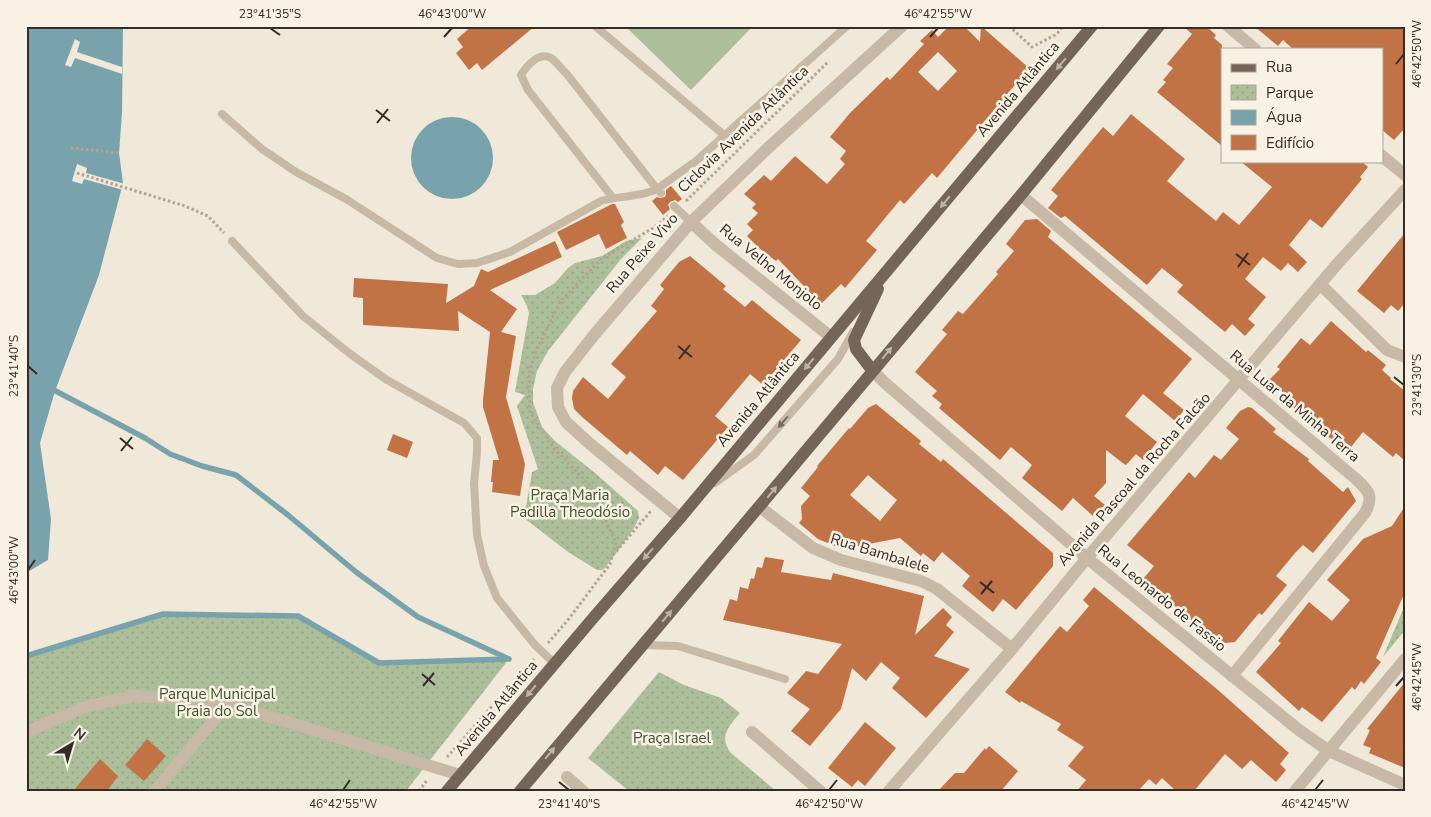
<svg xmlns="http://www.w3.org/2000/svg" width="1431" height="817" viewBox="0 0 1431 817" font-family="'Nunito Sans',sans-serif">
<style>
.green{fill:#adbe9a}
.park{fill:url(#park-dots)}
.water{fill:#79a3ac}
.pier{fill:#f0e8d9}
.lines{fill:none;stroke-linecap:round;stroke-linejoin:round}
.stream{stroke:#79a3ac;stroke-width:5.5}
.building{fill:#c17345;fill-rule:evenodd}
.path{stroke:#b3a490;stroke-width:3;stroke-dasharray:2.5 2.5;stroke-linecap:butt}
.service{stroke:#c7b9a5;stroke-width:8}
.minor{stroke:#c7b9a5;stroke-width:12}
.tertiary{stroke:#c7b9a5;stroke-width:12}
.primary{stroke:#756558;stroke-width:12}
.oneway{fill:#bdb3a6}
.oneway2{fill:#766b5f}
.ticks{fill:none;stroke:#342c26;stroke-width:2}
.labels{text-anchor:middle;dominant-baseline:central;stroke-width:5;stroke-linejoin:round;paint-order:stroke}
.street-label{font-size:15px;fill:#342c26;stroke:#f8f2e5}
.park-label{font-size:15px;fill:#3e512b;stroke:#f8f2e5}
.neatline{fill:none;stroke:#342c26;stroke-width:2}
.ticks-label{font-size:12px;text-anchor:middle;fill:#342c26}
</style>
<defs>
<pattern id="park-dots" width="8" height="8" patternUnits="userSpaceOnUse" patternTransform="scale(1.25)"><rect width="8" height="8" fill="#adbe9a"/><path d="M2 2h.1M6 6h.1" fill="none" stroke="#95a385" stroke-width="1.8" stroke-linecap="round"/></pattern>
</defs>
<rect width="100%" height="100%" fill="#f0e8d9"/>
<polygon class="green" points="625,26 753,26 691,90"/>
<g class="park">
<polygon points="642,238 621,259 548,351 537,371 533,389 533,402 542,427 555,441 595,473 638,511 639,518 633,530 605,568 602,570 597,570 568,552 515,511 515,506 526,507 532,472 538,469 517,406 525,395 515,392 529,313 527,306 521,295 535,295 555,283 568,268 575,263 602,256 626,241"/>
<polygon points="1405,605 1405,630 1383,657"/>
<polygon points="163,614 298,616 379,663 509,659 406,791 26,791 26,656"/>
<path d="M659,672l25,13 37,13 19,15c-11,13 -22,24 -9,40l45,38h-147l-41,-33z"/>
</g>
<g class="water">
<polygon points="26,26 123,26 122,113 119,153 123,183 99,275 55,391 40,443 51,519 48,560 26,573"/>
<circle cx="452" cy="158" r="41"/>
</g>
<g class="pier">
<polygon points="75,39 80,42 77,52 122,67 122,74 75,58 71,67 65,65"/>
<polygon points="77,164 87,168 86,173 125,184 123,190 84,179 82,184 72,181"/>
</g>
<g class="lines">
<g class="stream">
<polyline points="50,388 145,438 170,454 202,466 236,475 288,515 356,572 418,617 509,659"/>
<polyline points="26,656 163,614 298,616 379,663 507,659"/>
</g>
</g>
<g class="building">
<polygon points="472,26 535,26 482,70 477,63 469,70 456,53 463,47 457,39"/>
<path d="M949,26h15l16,16 1,-16 48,42 -92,110 -5,-5 -25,28 -3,3 -4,-4 -34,41 11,9 -32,38 -4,-4 -20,20 -43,-45 -2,2 -17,-13 -12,-12 6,-6 -6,-6 11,-11 -6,-5 4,-4 -12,-10 20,-19 7,6 24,-25 32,28 18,-20 -5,-5 6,-8 -16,-14 20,-24 37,-36 3,3 34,-36 -4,-3 12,-11 6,7zM938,52l19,19 -19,20 -20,-19z"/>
<polygon points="1183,26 1206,26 1216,35 1214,38 1222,45 1222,146 1157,92 1166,82 1163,80 1173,68 1167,64 1192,34"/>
<polygon points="1254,26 1405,26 1405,128 1394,140 1382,130 1382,49 1293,49 1283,40 1278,46"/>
<polygon points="1131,114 1185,159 1167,181 1216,221 1223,212 1239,225 1272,187 1240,161 1361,161 1368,167 1360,177 1362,179 1322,228 1310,219 1289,245 1307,262 1298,272 1288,263 1281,271 1263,257 1245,279 1266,297 1248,319 1255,325 1245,336 1232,324 1225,332 1177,292 1183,285 1162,268 1147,285 1065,216 1061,218 1048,208 1058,196 1051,190 1103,127 1113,136"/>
<polygon points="671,186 682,199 678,202 675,200 670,202 668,205 670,209 663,215 652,201 657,197 660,198 665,197 666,194 666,190"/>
<polygon points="612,204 615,204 624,222 621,225 627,238 606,249 599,234 566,250 557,232"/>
<polygon points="1037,219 1051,231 1048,237 1192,359 1163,393 1184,410 1175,421 1143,394 1125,416 1157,442 1143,460 1136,454 1126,465 1124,464 1106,450 1106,483 1094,496 1105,505 1093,516 1073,498 1062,511 1022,478 1032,465 1011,447 1000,460 939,408 942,404 932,396 937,391 915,372 947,334 942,330 958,311 963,314 998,274 996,272 1014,251 1006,244 1025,220"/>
<polygon points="1405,233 1405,303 1398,311 1391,305 1384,313 1357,291"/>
<polygon points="555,241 562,257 490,290 517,309 501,332 516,336 506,397 525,464 520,496 492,492 493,482 491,482 493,460 499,460 483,407 483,400 490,332 458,311 459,331 363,325 363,298 353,297 354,278 448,284 446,303 474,286 481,269 488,272"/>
<polygon points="690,256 726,286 723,289 745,307 752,300 801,340 763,385 750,374 715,416 728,427 683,480 665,466 658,475 630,451 627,455 582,417 574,409 572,398 573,391 583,377 608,399 626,377 611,364 657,311 651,306 664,289 660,285 679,262"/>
<polygon points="1331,321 1366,352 1368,350 1386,365 1382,370 1391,378 1390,379 1405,391 1405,461 1396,453 1393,457 1363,432 1347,452 1285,401 1288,397 1269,380 1280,369 1277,367 1301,338 1310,345"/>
<path d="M876,404l45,37 -2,3 22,18 2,-3 110,94v13l-37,44 -13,-11 -10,13 -31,-26 8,-10 -28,-24 -8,10 -11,-9 -2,3 -21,-18 -58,11 -24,-10 -19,-16 3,-4 -1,-13 9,-10 -9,-8 17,-21 -1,-1 32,-38 1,1 18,-21zM868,475l29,25 -17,21 -30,-26z"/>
<polygon points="1248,407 1252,408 1276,429 1273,432 1309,459 1308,461 1343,492 1348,487 1356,501 1313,553 1303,545 1295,553 1276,576 1287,585 1262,615 1259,613 1235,642 1225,643 1221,643 1209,635 1143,579 1154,566 1127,545 1189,472 1195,478 1214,455 1221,460 1239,439 1226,428 1240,411"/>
<polygon points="393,434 413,442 407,458 387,450"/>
<polygon points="1405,506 1405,592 1376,658 1381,662 1364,684 1361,681 1355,690 1352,687 1322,722 1302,707 1299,711 1256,672 1281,643 1278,641 1309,602 1332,621 1350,600 1327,580 1363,539 1392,526"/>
<polygon points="765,557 784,560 781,572 831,580 833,573 924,596 915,635 943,608 952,617 946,625 954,632 934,656 970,669 926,718 892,688 900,678 881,662 866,681 852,668 841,709 810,746 791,731 810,709 787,693 806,671 818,674 842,644 723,620 730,599 737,601 740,587 748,589 751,578 754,579 757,567 762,568"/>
<polygon points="1094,587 1218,690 1289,753 1280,764 1286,770 1276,782 1251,760 1242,769 1225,754 1194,791 1176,791 1162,778 1156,785 1149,779 1138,791 1077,791 1086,780 1068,766 1084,747 1057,730 1061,724 1021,701 1020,703 1005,692 1060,626 1067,632 1089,606 1083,600"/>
<polygon points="1405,682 1405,768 1369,753 1371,748 1363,745 1370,730 1367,729"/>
<polygon points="865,722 896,748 865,786 858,780 852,787 828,768"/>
<polygon points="147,739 166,756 144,781 125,765"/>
<polygon points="989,746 1018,771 1001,791 938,791 955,773 964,773 985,748 986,750"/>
<polygon points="100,759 118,776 107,791 73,791"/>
</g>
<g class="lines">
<g class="path">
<polyline points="1009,26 1032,47 1057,34 1063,26"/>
<polyline points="71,148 119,153"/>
<polyline points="77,173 185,206 208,216 224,233"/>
<polyline points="686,201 828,62"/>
<polyline points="613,555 651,511"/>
<polyline points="548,643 568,620 610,564 616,542 589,485 552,446 530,412 529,374 536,351 560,302 601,259 653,228 668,216"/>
<polyline points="447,757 534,659"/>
<polyline points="419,791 428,779"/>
</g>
<g class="service">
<polyline points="595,26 724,135"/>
<path d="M222,114l40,35 34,23 50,27 91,59 21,6 19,-1 33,-11 91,-51c17,-5 41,-4 56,-12l-91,-116c-5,-4 -10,-12 -15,-15 -13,-7 -24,8 -30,17l7,15 85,108"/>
<polyline points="661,193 657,189 696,161 847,26"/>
<polyline points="674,206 691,222"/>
<polyline points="232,241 303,316 349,353 387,380 464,423 477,438 477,453 474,483 477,535 484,566 497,598 535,645 554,663"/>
<polyline points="715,483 754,455 838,359 853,332"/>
<polyline points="642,645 678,646 785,679"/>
</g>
<g class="minor">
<polyline points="1228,26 1255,49"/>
<polyline points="1382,156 1405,175"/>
<path d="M1021,195l335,284c13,12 18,17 9,34l-133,163"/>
<polyline points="691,222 716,245 831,337"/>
<polyline points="1320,284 1387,350 1405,357"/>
<polyline points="760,507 813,548 841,560 921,581 937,589 1012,649"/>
<polyline points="680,518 589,443 566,422 558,407 557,388 565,372 594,335 691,222 768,148 902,26"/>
<polyline points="1087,558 1338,263 1405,190"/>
<polyline points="26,732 85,707 132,696 185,699 226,705 278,719 460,775"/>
<polyline points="752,732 820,791"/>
<polyline points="567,777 583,791"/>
<polyline points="155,791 226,705"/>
<polyline points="1295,791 1405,659"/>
</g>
<g class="tertiary">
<polyline points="872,370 884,382 1087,558 1299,730 1329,751 1405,785"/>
<polyline points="889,791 1012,649 1087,558"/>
</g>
<g class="primary">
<polyline points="872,370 856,349 854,340 878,289"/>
<polyline points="447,791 594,617 680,518 1092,26"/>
<polyline points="520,791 1021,195 1159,26"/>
</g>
</g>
<defs><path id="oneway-solid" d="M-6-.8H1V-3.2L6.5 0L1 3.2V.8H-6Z" transform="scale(1.25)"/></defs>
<g class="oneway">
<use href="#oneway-solid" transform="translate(1061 64) rotate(130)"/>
<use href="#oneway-solid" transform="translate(945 202) rotate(130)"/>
<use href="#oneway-solid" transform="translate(887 353) rotate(-50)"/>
<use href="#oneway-solid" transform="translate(809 364) rotate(130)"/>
<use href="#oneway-solid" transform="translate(772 492) rotate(-51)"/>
<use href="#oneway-solid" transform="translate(648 554) rotate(131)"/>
<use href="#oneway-solid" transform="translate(667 616) rotate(-50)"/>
<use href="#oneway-solid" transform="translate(531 691) rotate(130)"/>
<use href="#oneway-solid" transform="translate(550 753) rotate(-50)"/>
</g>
<use class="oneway2" href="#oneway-solid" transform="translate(783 422) rotate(131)"/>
<path class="ticks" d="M270,28l10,7M444,37l8,-9M930,37l8,-9M1396,64l8,-10M376,110l14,11M377,123l11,-14M1236,254l14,11M1238,267l10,-14M678,346l14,11M679,359l11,-14M28,366l9,8M1394,377l10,8M120,438l13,11M121,451l11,-14M28,570l7,-10M980,582l14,11M981,594l11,-13M422,674l13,11M423,686l11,-13M1396,686l8,-9M559,782l10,8M343,790l7,-10M829,790l8,-10M1315,790l8,-10"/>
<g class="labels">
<g class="street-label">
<text transform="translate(1018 89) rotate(-50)">Avenida Atlântica</text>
<text transform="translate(743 129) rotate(-44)">Ciclovia Avenida Atlântica</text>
<text transform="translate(642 253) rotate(-49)">Rua Peixe Vivo</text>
<text transform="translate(771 267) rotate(39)">Rua Velho Monjolo</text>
<text transform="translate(758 399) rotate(-50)">Avenida Atlântica</text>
<text transform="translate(1295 406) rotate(40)">Rua Luar da Minha Terra</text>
<text transform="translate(1134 479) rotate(-49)">Avenida Pascoal da Rocha Falcão</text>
<text transform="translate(880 553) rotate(17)">Rua Bambalele</text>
<text transform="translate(1162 598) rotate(39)">Rua Leonardo de Fassio</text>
<text transform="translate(496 708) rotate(-50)">Avenida Atlântica</text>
</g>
<g class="park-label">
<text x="570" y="495">Praça Maria<tspan x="570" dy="17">Padilla Theodósio</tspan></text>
<text x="217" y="694">Parque Municipal<tspan x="217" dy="17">Praia do Sol</tspan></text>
<text x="672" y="738">Praça Israel</text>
</g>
</g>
<rect width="1431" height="817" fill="none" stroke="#f8f2e5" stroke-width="55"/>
<rect x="1221" y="48" width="162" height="115" fill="#f8f2e5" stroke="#aaa399"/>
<rect x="1231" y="64" width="25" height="8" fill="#756558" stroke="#aaa399"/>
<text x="1266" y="72" font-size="15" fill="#342c26">Rua</text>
<rect x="1231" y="85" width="25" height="15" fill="url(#park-dots)" stroke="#aaa399"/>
<text x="1266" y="98" font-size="15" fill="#342c26">Parque</text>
<rect x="1231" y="110" width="25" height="15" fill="#79a3ac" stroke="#aaa399"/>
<text x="1266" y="122" font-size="15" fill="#342c26">Água</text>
<rect x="1231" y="135" width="25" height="15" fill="#c17345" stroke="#aaa399"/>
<text x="1266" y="148" font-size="15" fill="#342c26">Edifício</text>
<g transform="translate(72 744) rotate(38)" stroke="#f8f2e5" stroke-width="4" paint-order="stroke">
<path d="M0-4L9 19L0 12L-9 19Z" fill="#342c26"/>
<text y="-8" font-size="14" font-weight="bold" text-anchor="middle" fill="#342c26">N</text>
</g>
<rect x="28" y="28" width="1376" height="762" class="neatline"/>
<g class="ticks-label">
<text x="270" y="18">23°41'35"S</text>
<text x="452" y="18">46°43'00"W</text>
<text x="938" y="18">46°42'55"W</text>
<text transform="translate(1417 54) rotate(-90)" y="4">46°42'50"W</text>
<text transform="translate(14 366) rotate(-90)" y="4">23°41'40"S</text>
<text transform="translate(1417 385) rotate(-90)" y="4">23°41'30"S</text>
<text transform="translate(14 570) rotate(-90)" y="4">46°43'00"W</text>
<text transform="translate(1417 677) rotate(-90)" y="4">46°42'45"W</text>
<text x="343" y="808">46°42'55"W</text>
<text x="569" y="808">23°41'40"S</text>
<text x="829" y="808">46°42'50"W</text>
<text x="1315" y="808">46°42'45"W</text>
</g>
</svg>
